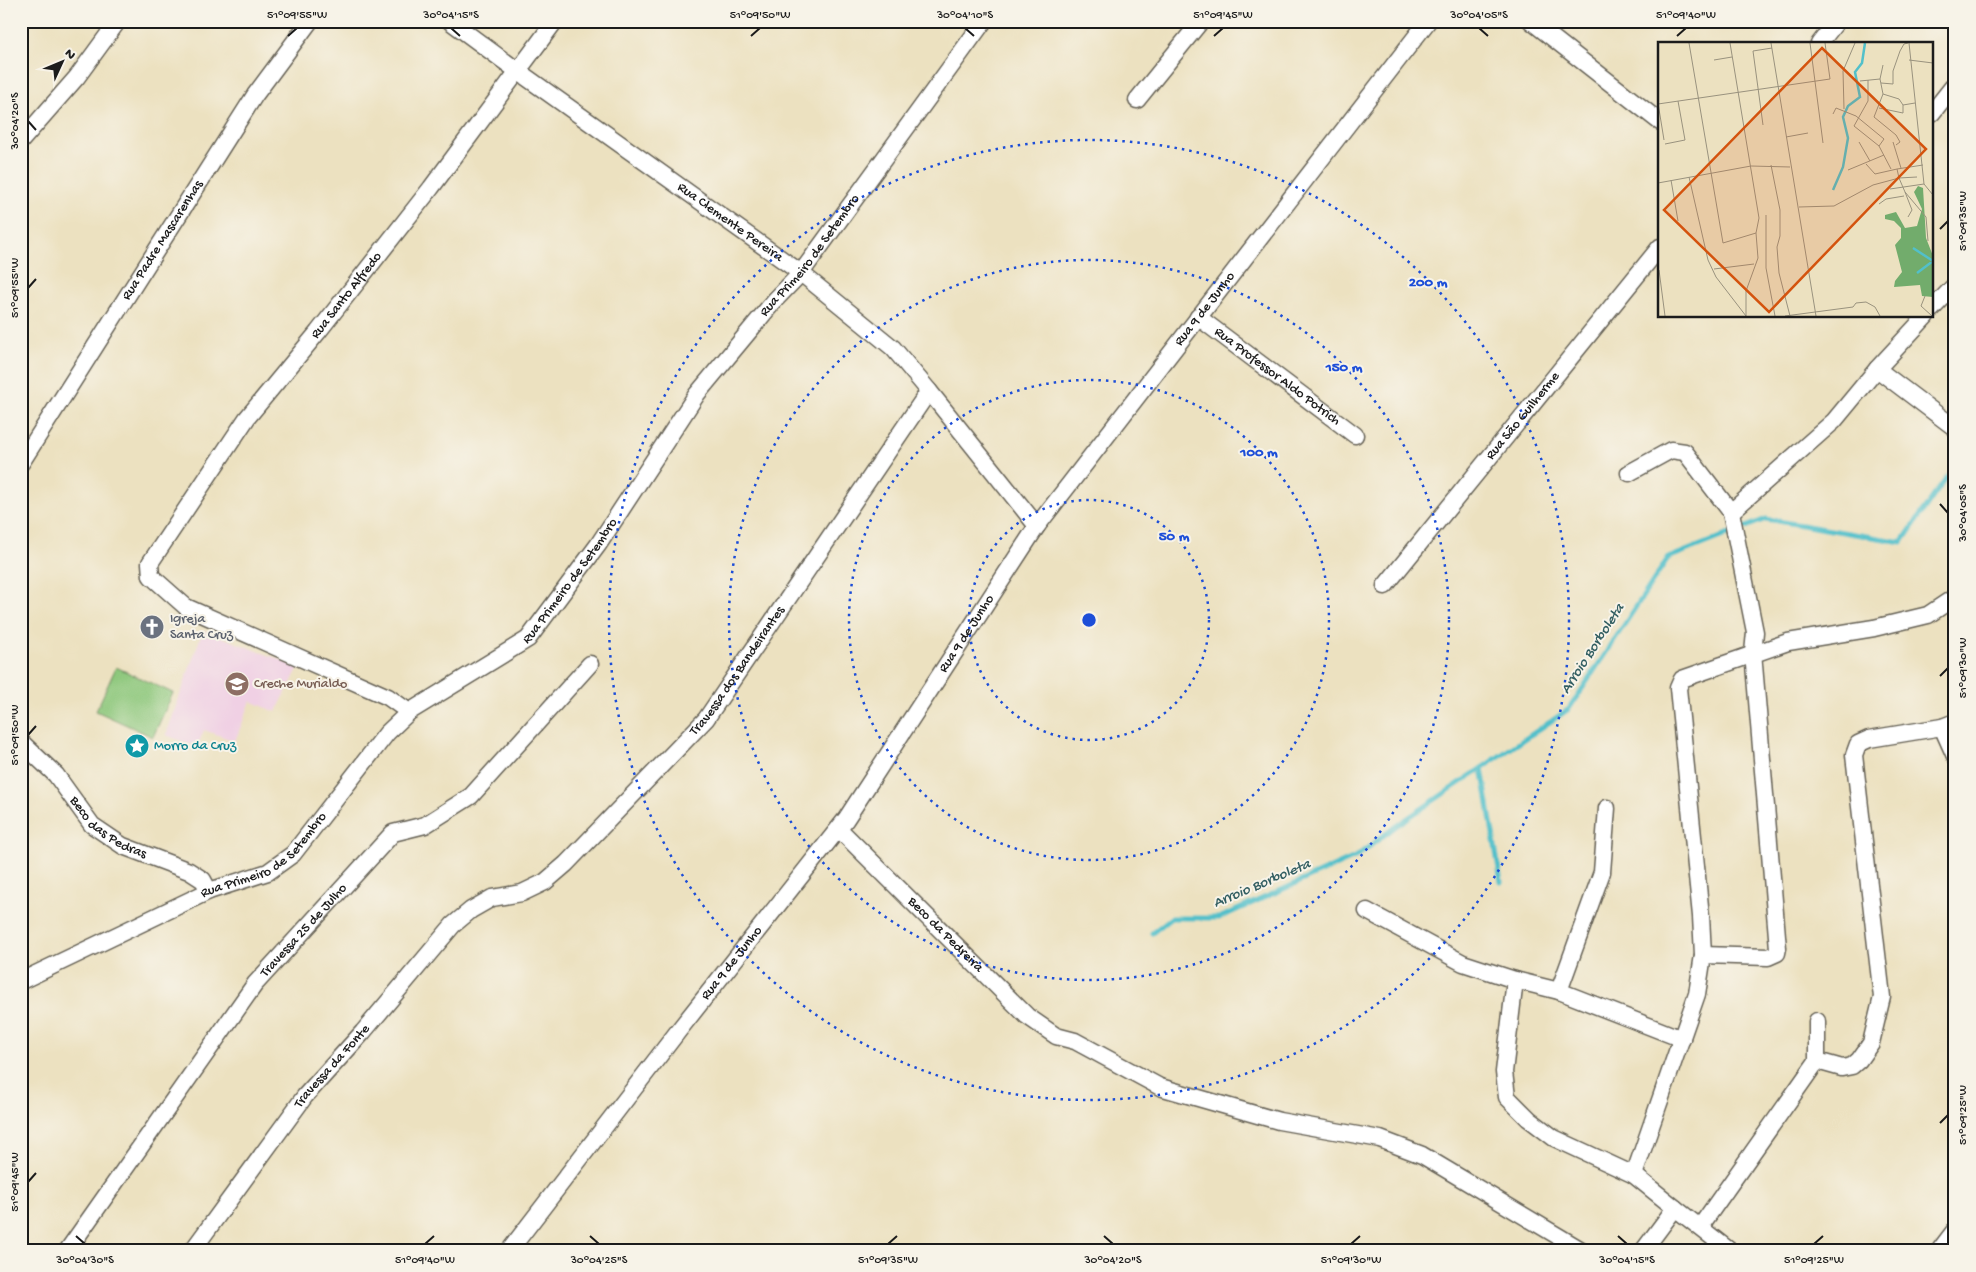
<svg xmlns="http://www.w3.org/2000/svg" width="1976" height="1272" viewBox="0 0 1976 1272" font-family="'Gochi Hand',sans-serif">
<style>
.built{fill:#f0d0e4}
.green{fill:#8dc77c;stroke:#54724c}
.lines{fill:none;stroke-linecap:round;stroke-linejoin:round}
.stream{stroke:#52c0ca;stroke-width:5}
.street-casing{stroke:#656155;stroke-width:19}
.street{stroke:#fff;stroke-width:16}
.ticks{fill:none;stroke:#1c1c1c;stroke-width:2}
.ring{fill:none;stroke:#1d4ed8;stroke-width:2.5;stroke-dasharray:2.5 5}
.labels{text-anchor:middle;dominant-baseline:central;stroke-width:4;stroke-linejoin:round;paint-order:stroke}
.street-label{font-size:14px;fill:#1c1c1c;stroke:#f7f3e8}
.worship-label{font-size:14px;fill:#5b616d;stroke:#f7f3e8;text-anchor:start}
.education-label{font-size:14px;fill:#785e54;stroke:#f7f3e8;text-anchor:start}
.culture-label{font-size:14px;fill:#0d838f;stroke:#f7f3e8;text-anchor:start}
.water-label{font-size:15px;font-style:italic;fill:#325e62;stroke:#f7f3e8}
.inset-river{fill:none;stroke:#52c0ca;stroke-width:2.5}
.inset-road{fill:none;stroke:#99927e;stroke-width:1}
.view{fill:#d4530e;fill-opacity:0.15;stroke:#d4530e;stroke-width:2.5}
.inset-edge{fill:none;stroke:#1c1c1c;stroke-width:2.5}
.centre{fill:#1d4ed8;stroke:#f7f3e8;stroke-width:2.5}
.ring-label{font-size:15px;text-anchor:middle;font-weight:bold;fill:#1d4ed8;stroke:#f7f3e8;stroke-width:4;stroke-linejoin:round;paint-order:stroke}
.neatline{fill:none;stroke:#1c1c1c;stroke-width:2}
.ticks-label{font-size:12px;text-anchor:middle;fill:#1c1c1c}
</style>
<rect width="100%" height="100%" fill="#f7f3e8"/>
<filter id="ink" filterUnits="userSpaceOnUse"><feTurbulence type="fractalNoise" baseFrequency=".02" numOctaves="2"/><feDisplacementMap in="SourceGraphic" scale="10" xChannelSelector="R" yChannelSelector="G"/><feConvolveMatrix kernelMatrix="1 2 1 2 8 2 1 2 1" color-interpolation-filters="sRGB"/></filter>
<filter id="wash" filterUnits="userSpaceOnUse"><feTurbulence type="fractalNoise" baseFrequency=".0096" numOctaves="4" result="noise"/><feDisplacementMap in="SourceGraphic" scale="20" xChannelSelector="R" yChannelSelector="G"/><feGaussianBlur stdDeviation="1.12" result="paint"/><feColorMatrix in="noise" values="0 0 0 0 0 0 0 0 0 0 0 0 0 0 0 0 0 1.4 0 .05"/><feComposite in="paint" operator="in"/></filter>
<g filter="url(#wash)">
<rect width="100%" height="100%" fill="#ece1c0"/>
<polygon class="built" points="203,630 299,667 276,712 251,701 235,741 204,730 197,747 166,735"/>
<polygon class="green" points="116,667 173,693 153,737 96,711"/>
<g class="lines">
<g class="stream">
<polyline points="1482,768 1501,882"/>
<polyline points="1152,933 1171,918 1219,918 1357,856 1396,826 1569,709 1668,558 1766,519 1902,542 1955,465"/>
</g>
</g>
</g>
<g filter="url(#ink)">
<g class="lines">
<defs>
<g id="street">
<path id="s1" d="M450,21l69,51 282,201 92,75 36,43 108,135"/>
<polyline points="1531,21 1660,122"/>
<polyline points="1819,44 1837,21"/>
<polyline points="1137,100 1201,21"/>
<polyline points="1932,113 1955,84"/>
<polyline points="21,141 77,77 118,21"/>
<polyline points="1932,309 1955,285"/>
<path id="s2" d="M1198,317l157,118"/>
<polyline points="1877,369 1955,428"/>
<path id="s3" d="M21,463l234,-368 55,-74"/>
<polyline points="1629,473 1671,450 1685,452 1731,512 1755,632 1753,653 1778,948 1777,953 1768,957 1703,955"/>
<polyline points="1731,512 1834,421 1877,369 1926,316"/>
<path id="s4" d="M1385,586l275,-339"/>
<path id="s5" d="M409,712l-21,-15 -202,-90 -35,-31 -1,-13 97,-145 71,-86 113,-144 124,-167"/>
<polyline points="1942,727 1955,756"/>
<path id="s6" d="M21,742l35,33 36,50 31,21 66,25 14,9 6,11"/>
<path id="s7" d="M839,829l188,187 29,20 19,5 85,46 119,34 101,18 42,16 161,96"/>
<polyline points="1367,911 1463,963 1515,980 1559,991 1682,1039"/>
<polyline points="1515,980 1504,1072 1507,1097 1529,1119 1554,1138 1634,1175 1675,1208"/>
<path id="s8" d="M21,981l188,-90 59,-19 25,-18 94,-121 22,-21 119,-73 70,-94 99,-151 78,-94 26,-27 183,-252"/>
<polyline points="1559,991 1602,872 1607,808"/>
<polyline points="1817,1061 1842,1068 1852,1066 1859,1060 1871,1043 1882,997 1854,755 1858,744 1869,739 1942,727 1955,722"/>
<polyline points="1634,1175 1697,994 1703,955 1701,916 1678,688 1682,679 1788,642 1874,628 1928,615 1955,597"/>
<polyline points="1700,1227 1817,1061 1817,1021"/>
<path id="s9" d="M67,1251l188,-267 138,-151 32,-8 46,-29 119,-132"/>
<path id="s10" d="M192,1251l113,-155 58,-64 90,-107 18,-15 21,-12 30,-5 23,-11 21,-18 140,-145 223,-328"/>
<path id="s11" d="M509,1251l170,-221 167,-211 191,-293 391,-505"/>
<polyline points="1643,1251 1675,1208 1730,1251"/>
<polyline points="1939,1251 1955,1230"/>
</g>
</defs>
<use href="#street" class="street-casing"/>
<use href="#street" class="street"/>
</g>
</g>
<path class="ticks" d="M451,28l9,8M965,28l9,8M1479,28l9,8M288,36l9,-8M751,36l9,-8M1214,36l9,-8M1677,36l9,-8M28,121l8,9M1940,229l8,-8M28,288l8,-9M1940,504l8,9M1940,676l8,-8M28,735l8,-9M1940,1123l8,-8M28,1182l8,-9M76,1236l9,8M590,1236l9,8M1104,1236l9,8M1618,1236l9,8M425,1244l9,-8M888,1244l9,-8M1351,1244l9,-8M1814,1244l9,-8"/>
<g class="ring">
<circle cx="1089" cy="620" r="120"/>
<circle cx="1089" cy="620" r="240"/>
<circle cx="1089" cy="620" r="360"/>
<circle cx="1089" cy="620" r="480"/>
</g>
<defs>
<symbol id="church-disc" viewBox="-11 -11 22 22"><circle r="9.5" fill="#6b7280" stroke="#f7f3e8"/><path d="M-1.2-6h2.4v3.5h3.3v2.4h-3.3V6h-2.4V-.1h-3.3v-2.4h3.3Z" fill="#fff"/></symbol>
<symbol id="school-disc" viewBox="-11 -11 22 22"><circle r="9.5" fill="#8d6e63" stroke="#f7f3e8"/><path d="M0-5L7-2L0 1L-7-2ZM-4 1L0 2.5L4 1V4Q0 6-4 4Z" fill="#fff"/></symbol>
<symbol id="sight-disc" viewBox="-11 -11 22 22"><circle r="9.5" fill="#0f9aa8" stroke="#f7f3e8"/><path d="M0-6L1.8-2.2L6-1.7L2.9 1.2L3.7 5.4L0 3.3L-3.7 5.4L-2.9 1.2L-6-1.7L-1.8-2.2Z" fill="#fff"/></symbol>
</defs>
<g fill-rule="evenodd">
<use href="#church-disc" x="138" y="613" width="28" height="28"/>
<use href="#school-disc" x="223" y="670" width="28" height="28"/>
<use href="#sight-disc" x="123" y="732" width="28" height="28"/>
</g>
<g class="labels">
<g class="street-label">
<text stroke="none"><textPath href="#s1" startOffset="345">Rua Clemente Pereira</textPath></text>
<text stroke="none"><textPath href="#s3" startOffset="264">Rua Padre Mascarenhas</textPath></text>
<text stroke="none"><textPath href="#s8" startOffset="1101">Rua Primeiro de Setembro</textPath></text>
<text stroke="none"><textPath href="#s5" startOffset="639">Rua Santo Alfredo</textPath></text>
<text stroke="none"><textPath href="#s11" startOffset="1172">Rua 9 de Junho</textPath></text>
<text stroke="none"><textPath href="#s2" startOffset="99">Rua Professor Aldo Potrich</textPath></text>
<text stroke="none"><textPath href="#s4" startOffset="219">Rua São Guilherme</textPath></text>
<text stroke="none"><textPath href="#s8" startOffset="696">Rua Primeiro de Setembro</textPath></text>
<text stroke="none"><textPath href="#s11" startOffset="769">Rua 9 de Junho</textPath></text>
<text stroke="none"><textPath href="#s10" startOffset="808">Travessa dos Bandeirantes</textPath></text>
<text stroke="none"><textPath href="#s6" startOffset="124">Beco das Pedras</textPath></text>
<text stroke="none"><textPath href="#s8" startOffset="276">Rua Primeiro de Setembro</textPath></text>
<text stroke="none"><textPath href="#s9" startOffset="399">Travessa 25 de Julho</textPath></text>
<text stroke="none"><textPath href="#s7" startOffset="150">Beco da Pedreira</textPath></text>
<text stroke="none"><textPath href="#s11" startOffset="364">Rua 9 de Junho</textPath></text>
<text stroke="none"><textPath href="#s10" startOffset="232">Travessa da Fonte</textPath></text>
</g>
<g class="worship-label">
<text x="170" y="619">Igreja<tspan x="170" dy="16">Santa Cruz</tspan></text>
</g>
<g class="education-label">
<text x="254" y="684">Creche Murialdo</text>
</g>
<g class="culture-label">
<text x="154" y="746">Morro da Cruz</text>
</g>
<g class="water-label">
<text transform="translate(1593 649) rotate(-57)">Arroio Borboleta</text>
<text transform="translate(1262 884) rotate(-23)">Arroio Borboleta</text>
</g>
</g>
<g transform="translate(1658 42)">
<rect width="275" height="275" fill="#ece1c0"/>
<path d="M260,144l5,2 3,50 7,18v41l-11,-1 -2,-11 -26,2 1,-6 7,-9 -7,-27 6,-7v-10l-7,-7 -9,-2v-4l11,-3 9,16 12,-2 5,-17 -8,-17z" fill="#72ac6c"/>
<path class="inset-river" d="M175,148l10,-23 5,-29 -5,-21 5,-11 12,-9 -5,-25 7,-9 3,-20M255,206l20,13M259,231l16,-12"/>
<path class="inset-road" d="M31,1l34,200 33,-10M72,1l29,175 -3,15 2,25 -12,33v25M113,1l45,273M152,1l13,100M251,1l15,141 9,11M56,18l18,-3M251,18l24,3M225,23l-3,14 3,15 -9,23 22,18 4,7 -4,3M210,38v21l-14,25 25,20 12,23M202,39l20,-2M223,41l12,1v-13l7,-20 4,-7 4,-1M225,52l16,5 4,6M0,61l6,37M0,62l172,-25 -5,-36M221,66l24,5v-8l12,-2M186,67l-1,-38 12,-28M175,72l3,-6 20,8 28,23 -5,7M105,83l-10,-74 19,-3M128,95l22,-4M201,100l11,19M235,100l8,26M7,102l20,-4 -7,-39M208,122l9,10 22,-5M113,123l9,45v26l-3,11 2,26 11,43M190,128l36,-15M31,135l19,83 8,17 30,39M259,135l-18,1 6,14 21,25 2,24M13,138l7,41M0,141l93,-17 39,1M232,147l34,-5M247,150l7,18 -4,7M221,162l7,-5 18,-3M141,165l35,-1 39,-21 26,-7 -2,-9 26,-4M108,173v53l9,48M56,227l40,-5M1,228l6,46M267,254l-4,10 11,10M195,265l3,-4 10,-1 9,5 5,9M127,274l68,-9"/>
<path class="view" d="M164,6l104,101 -157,163 -105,-102z"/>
<rect width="275" height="275" class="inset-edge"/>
</g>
<circle cx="1089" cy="620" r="8" class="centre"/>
<g class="ring-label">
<text x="1428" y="286">200 m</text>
<text x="1344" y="371">150 m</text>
<text x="1259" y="456">100 m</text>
<text x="1174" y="540">50 m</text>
</g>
<rect width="1976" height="1272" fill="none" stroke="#f7f3e8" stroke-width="55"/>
<g transform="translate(62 62) rotate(46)" stroke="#f7f3e8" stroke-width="4" paint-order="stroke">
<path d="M0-4L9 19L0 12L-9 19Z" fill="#1c1c1c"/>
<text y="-8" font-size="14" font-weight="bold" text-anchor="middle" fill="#1c1c1c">N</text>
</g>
<rect x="28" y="28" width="1920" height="1216" class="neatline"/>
<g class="ticks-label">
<text x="297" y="18">51°09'55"W</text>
<text x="451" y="18">30°04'15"S</text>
<text x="760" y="18">51°09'50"W</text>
<text x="965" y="18">30°04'10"S</text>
<text x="1223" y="18">51°09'45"W</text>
<text x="1479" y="18">30°04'05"S</text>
<text x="1686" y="18">51°09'40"W</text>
<text transform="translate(14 121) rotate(-90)" y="4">30°04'20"S</text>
<text transform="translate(1962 221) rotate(-90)" y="4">51°09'35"W</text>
<text transform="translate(14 288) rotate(-90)" y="4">51°09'55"W</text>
<text transform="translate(1962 513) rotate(-90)" y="4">30°04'05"S</text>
<text transform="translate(1962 668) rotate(-90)" y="4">51°09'30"W</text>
<text transform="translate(14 735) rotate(-90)" y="4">51°09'50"W</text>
<text transform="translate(1962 1115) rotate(-90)" y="4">51°09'25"W</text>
<text transform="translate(14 1182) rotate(-90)" y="4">51°09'45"W</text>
<text x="85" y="1263">30°04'30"S</text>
<text x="425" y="1263">51°09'40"W</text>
<text x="599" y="1263">30°04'25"S</text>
<text x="888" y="1263">51°09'35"W</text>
<text x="1113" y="1263">30°04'20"S</text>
<text x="1351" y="1263">51°09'30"W</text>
<text x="1627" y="1263">30°04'15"S</text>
<text x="1814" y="1263">51°09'25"W</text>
</g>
</svg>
